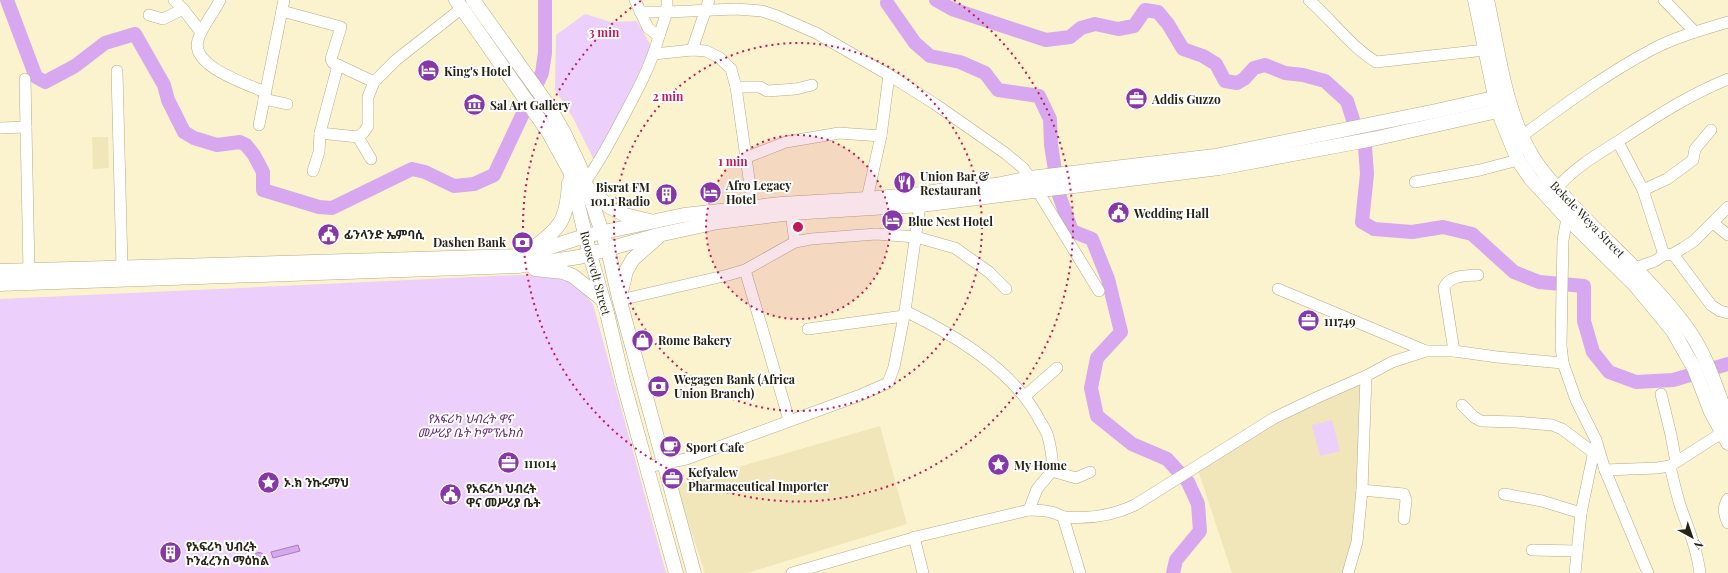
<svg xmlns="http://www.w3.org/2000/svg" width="1728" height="573" viewBox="0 0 1728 573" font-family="'Playfair Display','Noto Sans Ethiopic',serif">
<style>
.built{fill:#f1e6ba}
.green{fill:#eccffb}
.water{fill:#d7a8ef;stroke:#a280ae}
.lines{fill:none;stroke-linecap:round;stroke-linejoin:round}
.river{stroke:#d7a8ef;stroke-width:14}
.minor-casing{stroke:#b3ab88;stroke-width:12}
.major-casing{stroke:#b3ab88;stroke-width:15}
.minor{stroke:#fff;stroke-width:11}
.major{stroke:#fff;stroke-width:14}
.ring{fill:none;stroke:#c2185b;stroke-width:2;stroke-dasharray:2 4}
.labels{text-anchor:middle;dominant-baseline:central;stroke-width:4;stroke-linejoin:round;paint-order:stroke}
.poi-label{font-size:12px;font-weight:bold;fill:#262315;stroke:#fff;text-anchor:start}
.street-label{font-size:12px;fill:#262315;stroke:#fff}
.park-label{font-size:12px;font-style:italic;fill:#62297b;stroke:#fff}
.centre{fill:#c2185b;stroke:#fff;stroke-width:2}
.ring-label{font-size:12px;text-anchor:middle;font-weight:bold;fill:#c2185b;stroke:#fff;stroke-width:4;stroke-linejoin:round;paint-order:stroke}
</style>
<rect width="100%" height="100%" fill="#fbf3cd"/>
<g class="built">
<polygon points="92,137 108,137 109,168 93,169"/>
<polygon points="1360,384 1355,528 1343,573 1232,573 1198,470 1289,413"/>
<polygon points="880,426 907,524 747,573 705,573 676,485"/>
</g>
<g class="green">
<polygon points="585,14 611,22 637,21 651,46 634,83 595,162 573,118 555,89 556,35"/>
<path d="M518,275c36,0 51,-2 75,29l73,269h-666v-274z"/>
<polygon points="1332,420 1340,451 1320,456 1312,425"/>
</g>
<g class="water">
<polygon points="298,545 300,551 273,558 271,552"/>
<circle cx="259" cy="558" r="5.5"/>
</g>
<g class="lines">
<g class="river">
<polyline points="7,0 36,77 45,82 75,66 105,43 135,34 164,85 168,100 184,132 194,138 217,145 240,142 246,145 254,155 263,172 263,190 319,207 332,208 412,169 425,172 454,186 474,184 494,175 542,73 545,53 545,0"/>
<polyline points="936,0 952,9 1046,40 1070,37 1081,28 1095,24 1118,29 1134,26 1145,10 1158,12 1168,24 1183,49 1203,56 1216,64 1225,81 1237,83 1244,79 1254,68 1265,65 1285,73 1303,75 1325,81 1347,101 1355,126 1365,146 1367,174 1362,222 1374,229 1412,232 1443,227 1472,234 1514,272 1539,282 1584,286 1584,321 1593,352 1609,372 1636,382 1673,380 1728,364"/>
<polyline points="887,3 915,43 930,56 960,62 985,73 998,90 1039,96 1050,119 1051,145 1059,195 1072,231 1092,239 1108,279 1121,332 1097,358 1091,388 1097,416 1132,444 1167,459 1188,482 1198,504 1200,531 1176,560 1173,573"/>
</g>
<defs>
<g id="minor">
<polyline points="174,0 183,9"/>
<path d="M220,0c-6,13 -18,26 -22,40 -8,26 49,44 67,52"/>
<path d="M1309,0c23,20 41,46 67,62l109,-12"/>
<polyline points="1664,0 1695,32"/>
<polyline points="282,11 341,27 331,59 333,63 338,65 320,133 319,152 313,171"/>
<polyline points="640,12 667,12 667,0"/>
<polyline points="149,15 163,19 183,9 201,32"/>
<polyline points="659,36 667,12 736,9 762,11 777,16 816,33 889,75 935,104 1005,153 1023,168 1030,178"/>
<polyline points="692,50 709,0"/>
<polyline points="654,54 692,50 706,51 720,58 731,69 736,87 760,87 767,91 796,89 812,85"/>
<polyline points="338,65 374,82"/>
<polyline points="117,71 122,268"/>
<polyline points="25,79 29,271"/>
<polyline points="736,87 753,207"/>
<polyline points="264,99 287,104"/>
<polyline points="259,125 284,0"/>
<polyline points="0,128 26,127"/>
<polyline points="320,133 358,137"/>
<polyline points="881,136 889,75"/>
<path d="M1522,136c42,-31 84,-62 129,-86 24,-13 51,-20 77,-28"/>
<polyline points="1618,142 1643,190"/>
<polyline points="745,158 786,142 839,133 881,136 867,199"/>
<polyline points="371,159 358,137 364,132 368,126 368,97 374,82 396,60 462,8"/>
<path d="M585,182c14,-19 25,-40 36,-61 15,-28 30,-55 38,-85l-11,-8 -13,-28"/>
<polyline points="1415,182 1480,170 1518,160"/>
<path d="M1557,188c17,-20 38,-32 60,-46 37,-24 69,-46 111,-63"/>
<polyline points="1037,190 1099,291"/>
<polyline points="791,213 795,242"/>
<polyline points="1567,218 1563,240 1562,290 1561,346 1563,363 1576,400 1596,440 1605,470 1648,573"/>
<polyline points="1713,223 1728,235"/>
<polyline points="1673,254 1711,305 1720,311 1728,313"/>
<polyline points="1664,255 1643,190 1667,179 1693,160 1695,149 1711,130"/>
<polyline points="1635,268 1655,261 1664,255 1673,254 1683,248 1694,241 1728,207"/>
<polyline points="745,270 789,420"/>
<polyline points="1278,289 1426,351"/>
<polyline points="620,300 728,275 745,270 795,242 811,239 876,234 916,237 955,248 989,272 1006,289"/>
<path d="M905,311c50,24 109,59 135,110 3,5 7,11 8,16 3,10 4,20 5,30l-1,4 -15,18 -8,21c7,0 14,0 22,2 5,1 9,4 14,5 24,2 49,-2 70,-12l139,-87 44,-21 48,-21"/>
<polyline points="808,329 904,316"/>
<path d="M1454,351l-10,-63c5,-13 21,-12 34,-13"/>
<polyline points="1661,394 1671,435 1676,462"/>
<polyline points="1025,396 1057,368"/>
<polyline points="1462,405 1474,417 1481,421 1516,422 1552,425 1562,429 1594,453"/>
<path d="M1670,466c3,13 6,26 10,39 8,23 17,44 20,68"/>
<polyline points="647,467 686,459 858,396 888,383 894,367 905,311 921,198"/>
<polyline points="1605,470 1657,468 1670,466 1728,429"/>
<polyline points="1052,471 1076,478 1090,472"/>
<polyline points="1362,490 1404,494 1406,500 1404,519"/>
<polyline points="1504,494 1542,501 1581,513"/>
<path d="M1728,499c-6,8 -4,16 0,24"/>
<polyline points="1063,517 1080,573"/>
<polyline points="914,537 923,573"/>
<polyline points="1532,550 1577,551"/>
<polyline points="792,573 920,536 1029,510"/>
<polyline points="1348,573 1357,542 1362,490 1366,376 1392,362 1426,351 1454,351 1497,357 1563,363"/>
<polyline points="1575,573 1581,513 1595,446"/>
</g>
<g id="major">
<polyline points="456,0 549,133 570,171 590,255 607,313 623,381 676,573"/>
<polyline points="473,0 548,105 564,133 580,167 608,250 619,298 694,573"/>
<polyline points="1475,0 1498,111 1518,160 1531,179 1567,218 1635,285 1673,331 1694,368 1711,412 1728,443"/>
<path d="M1487,0c12,53 17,109 45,156 11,18 26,34 40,49 39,42 84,79 117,126 19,27 27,58 39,88"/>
<polyline points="587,188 610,207 625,215 650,221"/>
<path d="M533,248c28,-20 34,-29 36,-65"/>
<polyline points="535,269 563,272 573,276 602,299"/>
<polyline points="0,271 522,256 585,236 684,215 781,204 867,199 921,194 958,188 996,185 1030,178 1215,156 1436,111 1507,95"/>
<polyline points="0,284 518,266 579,257 658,235 718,222 791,213 921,205 1219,168 1373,139 1511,108"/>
<polyline points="620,296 626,271 633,259 658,237"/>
</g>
</defs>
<use href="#minor" class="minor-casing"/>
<use href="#major" class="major-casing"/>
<use href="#minor" class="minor"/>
<use href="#major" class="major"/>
</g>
<circle cx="798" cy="227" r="92" fill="#c2185b" fill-opacity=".12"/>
<g class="ring">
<circle cx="798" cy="227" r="92"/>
<circle cx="798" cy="227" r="184"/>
<path d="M954 0A275 275 0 1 1 642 0"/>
</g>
<defs>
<symbol id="hotel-disc" viewBox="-11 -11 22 22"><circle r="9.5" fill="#8638a8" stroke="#fff"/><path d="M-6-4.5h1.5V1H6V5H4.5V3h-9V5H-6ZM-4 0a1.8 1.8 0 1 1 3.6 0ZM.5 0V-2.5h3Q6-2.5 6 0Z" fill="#fff"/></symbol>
<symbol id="office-disc" viewBox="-11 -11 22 22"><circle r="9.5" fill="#8638a8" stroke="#fff"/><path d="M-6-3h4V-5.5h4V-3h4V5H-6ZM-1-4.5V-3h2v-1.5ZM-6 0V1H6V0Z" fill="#fff"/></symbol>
<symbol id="museum-disc" viewBox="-11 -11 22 22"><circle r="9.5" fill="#8638a8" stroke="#fff"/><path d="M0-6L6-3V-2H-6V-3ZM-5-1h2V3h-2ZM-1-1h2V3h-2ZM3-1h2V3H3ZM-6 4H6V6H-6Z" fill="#fff"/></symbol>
<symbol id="restaurant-disc" viewBox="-11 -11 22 22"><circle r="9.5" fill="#8638a8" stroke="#fff"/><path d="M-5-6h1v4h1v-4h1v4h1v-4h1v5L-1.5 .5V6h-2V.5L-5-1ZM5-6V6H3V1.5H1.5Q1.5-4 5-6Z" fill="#fff"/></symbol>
<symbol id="building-disc" viewBox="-11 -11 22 22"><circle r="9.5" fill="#8638a8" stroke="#fff"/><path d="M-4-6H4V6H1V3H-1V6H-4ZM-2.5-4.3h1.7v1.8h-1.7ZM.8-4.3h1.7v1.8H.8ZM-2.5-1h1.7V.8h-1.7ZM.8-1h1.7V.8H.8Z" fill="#fff"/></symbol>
<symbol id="civic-disc" viewBox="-11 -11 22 22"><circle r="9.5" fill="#8638a8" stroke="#fff"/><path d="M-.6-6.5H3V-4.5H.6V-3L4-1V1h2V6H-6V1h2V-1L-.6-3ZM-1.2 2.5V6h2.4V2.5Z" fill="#fff"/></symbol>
<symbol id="bank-disc" viewBox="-11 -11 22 22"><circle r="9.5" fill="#8638a8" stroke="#fff"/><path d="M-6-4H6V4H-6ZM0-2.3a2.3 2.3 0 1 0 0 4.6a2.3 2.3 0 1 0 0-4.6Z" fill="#fff"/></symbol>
<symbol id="shop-disc" viewBox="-11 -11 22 22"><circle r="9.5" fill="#8638a8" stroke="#fff"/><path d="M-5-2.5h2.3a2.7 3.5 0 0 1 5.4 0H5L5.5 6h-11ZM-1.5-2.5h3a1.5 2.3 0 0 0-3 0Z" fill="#fff"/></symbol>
<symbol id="cafe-disc" viewBox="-11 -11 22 22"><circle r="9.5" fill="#8638a8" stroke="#fff"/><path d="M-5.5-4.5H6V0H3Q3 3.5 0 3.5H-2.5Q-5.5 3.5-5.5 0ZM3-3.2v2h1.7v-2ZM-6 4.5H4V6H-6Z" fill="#fff"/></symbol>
<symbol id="sight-disc" viewBox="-11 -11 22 22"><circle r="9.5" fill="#8638a8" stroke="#fff"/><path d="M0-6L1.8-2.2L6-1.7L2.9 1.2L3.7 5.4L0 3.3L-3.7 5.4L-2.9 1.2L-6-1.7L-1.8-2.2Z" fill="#fff"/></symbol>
</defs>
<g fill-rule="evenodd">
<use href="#hotel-disc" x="416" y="58" width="25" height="25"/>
<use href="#office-disc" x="1124" y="86" width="25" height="25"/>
<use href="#museum-disc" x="462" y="92" width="25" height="25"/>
<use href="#restaurant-disc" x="892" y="170" width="25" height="25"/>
<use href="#hotel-disc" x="698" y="180" width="25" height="25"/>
<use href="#building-disc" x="654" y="182" width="25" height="25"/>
<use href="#civic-disc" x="1106" y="200" width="25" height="25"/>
<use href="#hotel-disc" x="880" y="208" width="25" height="25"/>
<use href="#civic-disc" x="316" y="222" width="25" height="25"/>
<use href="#bank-disc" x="510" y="230" width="25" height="25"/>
<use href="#office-disc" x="1296" y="308" width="25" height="25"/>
<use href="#shop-disc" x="630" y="328" width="25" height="25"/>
<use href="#bank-disc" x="646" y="374" width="25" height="25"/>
<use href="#cafe-disc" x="658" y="434" width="25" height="25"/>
<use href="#office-disc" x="496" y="450" width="25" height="25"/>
<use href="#sight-disc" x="986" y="452" width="25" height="25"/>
<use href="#office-disc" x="660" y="466" width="25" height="25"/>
<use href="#sight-disc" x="256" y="470" width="25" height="25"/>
<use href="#civic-disc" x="438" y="482" width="25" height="25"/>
<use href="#building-disc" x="158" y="540" width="25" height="25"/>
</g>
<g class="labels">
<g class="poi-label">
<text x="444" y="71">King's Hotel</text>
<text x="1152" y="99">Addis Guzzo</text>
<text x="490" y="105">Sal Art Gallery</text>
<text x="920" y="176">Union Bar &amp;<tspan x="920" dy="14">Restaurant</tspan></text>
<text x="726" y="185">Afro Legacy<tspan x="726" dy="14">Hotel</tspan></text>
<text x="650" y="187" text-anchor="end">Bisrat FM<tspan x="650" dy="14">101.1 Radio</tspan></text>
<text x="1134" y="213">Wedding Hall</text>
<text x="908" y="221">Blue Nest Hotel</text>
<text x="344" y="234">ፊንላንድ ኤምባሲ</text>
<text x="506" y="242" text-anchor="end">Dashen Bank</text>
<text x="1324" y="321">111749</text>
<text x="658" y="340">Rome Bakery</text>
<text x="674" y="379">Wegagen Bank (Africa<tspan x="674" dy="14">Union Branch)</tspan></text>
<text x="686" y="447">Sport Cafe</text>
<text x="524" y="463">111014</text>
<text x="1014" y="465">My Home</text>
<text x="688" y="472">Kefyalew<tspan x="688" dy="14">Pharmaceutical Importer</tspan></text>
<text x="284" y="482">ኦ.ክ ንኩሩማህ</text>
<text x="466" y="488">የአፍሪካ ህብረት<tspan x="466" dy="14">ዋና መሥሪያ ቤት</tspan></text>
<text x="186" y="546">የአፍሪካ ህብረት<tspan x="186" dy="14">ኮንፈረንስ ማዕከል</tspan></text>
</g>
<g class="street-label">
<text transform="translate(1588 219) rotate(46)">Bekele Weya Street</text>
<text transform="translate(596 273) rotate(75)">Roosevelt Street</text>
</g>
<g class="park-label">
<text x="470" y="418">የአፍሪካ ህብረት ዋና<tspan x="470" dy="14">መሥሪያ ቤት ኮምፕሌክስ</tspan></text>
</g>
</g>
<circle cx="798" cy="227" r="6" class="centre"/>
<g class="ring-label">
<text x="604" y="37">3 min</text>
<text x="668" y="101">2 min</text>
<text x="733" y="166">1 min</text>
</g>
<g transform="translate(1692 537) rotate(140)" stroke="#ffffff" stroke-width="3" paint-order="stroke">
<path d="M0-3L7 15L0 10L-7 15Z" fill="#262315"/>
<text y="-6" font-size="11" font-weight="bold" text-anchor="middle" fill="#262315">N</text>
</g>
</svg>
